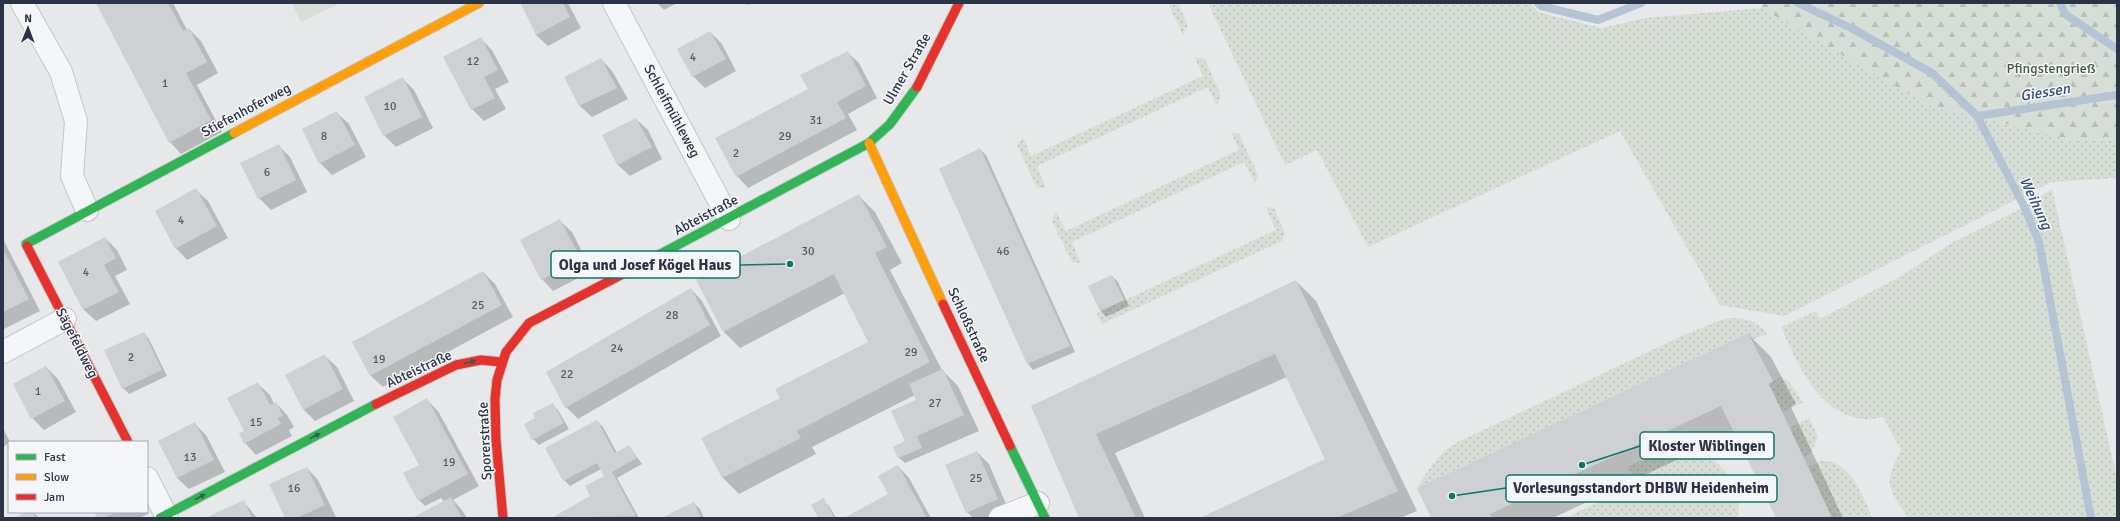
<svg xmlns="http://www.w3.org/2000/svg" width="2120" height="521" viewBox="0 0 2120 521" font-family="Signika,sans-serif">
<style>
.grass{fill:url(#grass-dots)}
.forest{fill:url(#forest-firs)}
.park{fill:#d6ded6}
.shadow{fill:#0003}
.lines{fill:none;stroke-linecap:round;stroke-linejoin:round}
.stream{stroke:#b4c4d5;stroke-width:8}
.building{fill:#ced0d3}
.street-casing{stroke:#c4c6c8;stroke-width:24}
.fast-casing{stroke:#c4c6c8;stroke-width:11}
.slow-casing{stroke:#c4c6c8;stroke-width:11}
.jam-casing{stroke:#c4c6c8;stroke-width:11}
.street{stroke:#f5f6f7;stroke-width:22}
.fast{stroke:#30b455;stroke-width:9}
.slow{stroke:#ff9f0a;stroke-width:9}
.jam{stroke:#e5322d;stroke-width:9}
.oneway{fill:#2d614b}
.labels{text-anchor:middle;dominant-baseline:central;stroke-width:3;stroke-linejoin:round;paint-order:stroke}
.number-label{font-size:12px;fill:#545c69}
.park-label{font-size:14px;fill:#3f6138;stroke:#f4f6f9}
.street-label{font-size:14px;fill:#2b3445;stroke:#f4f6f9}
.water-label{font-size:15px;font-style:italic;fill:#34527a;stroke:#f4f6f9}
.leader{fill:none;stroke:#0f766e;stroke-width:1.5}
.callout-dot{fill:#0f766e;stroke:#f4f6f9;stroke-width:1.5}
.callout{fill:#f4f6f9;stroke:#0f766e;stroke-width:1.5}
.callout-label{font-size:15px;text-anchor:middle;font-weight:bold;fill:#2b3445}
</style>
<defs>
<pattern id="grass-dots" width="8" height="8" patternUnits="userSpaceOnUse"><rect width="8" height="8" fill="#d6ded6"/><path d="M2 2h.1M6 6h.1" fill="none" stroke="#b8bfb9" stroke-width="1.8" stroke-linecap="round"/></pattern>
<pattern id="forest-firs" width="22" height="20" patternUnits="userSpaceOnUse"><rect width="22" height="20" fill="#d6ded6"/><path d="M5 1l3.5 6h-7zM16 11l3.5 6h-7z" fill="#b8bfb9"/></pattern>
</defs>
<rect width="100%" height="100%" fill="#e6e8ea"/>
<g class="grass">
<polygon points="1168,3 1178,3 1188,25 1183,35"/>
<polygon points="1208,3 1530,3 1538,12 1601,28 1646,18 1761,8 1928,105 2072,140 2117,139 2117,178 2051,182 1784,316 1720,305 1620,131 1368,247 1317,150 1285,165"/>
<polygon points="1195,58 1205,59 1221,96 1217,106 1208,87 1037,166 1046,188 1037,188 1017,145 1023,138 1031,156 1203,76"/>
<polygon points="1231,132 1239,134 1258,175 1255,183 1244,162 1072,242 1081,263 1072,262 1052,221 1056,212 1066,231 1239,150"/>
<path d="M2052,189l65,290v39h-209c-20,-32 -25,-32 -7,-68l-18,-33c-5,1 -12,3 -18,2 -47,-4 -67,-55 -84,-92l35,-16 4,8 81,-43 52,-34 64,-31z"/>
<polygon points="1266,207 1274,208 1285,233 1282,241 1102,324 1097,313 1276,230"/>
<path d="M1729,318c16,0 28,2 38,16l-15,6 -4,-7 -331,155c12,-18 21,-35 41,-46l222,-105 35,-15z"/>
<path d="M1780,377c11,2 17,17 23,26l-21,9 -13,-28z"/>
<polygon points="1809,418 1818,437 1811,453 1804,457 1790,428"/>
<path d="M1679,451c9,2 21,3 30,7 22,12 32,36 29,60h-170l9,-6 59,-26 -8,-20 25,-10z"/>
<path d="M1820,461c33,-1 40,33 53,57h-41l-23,-51z"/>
</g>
<polygon class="forest" points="1764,3 2117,3 2117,139 2072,140 1928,105 1761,8"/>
<polygon class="park" points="292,3 341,3 301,22"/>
<g class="shadow">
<polygon points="97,3 173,3 187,30 189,29 201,41 218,73 197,85 222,132 181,154 170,142"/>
<polygon points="525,3 568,3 581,28 548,46 536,35"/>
<polygon points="657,3 677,3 664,10"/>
<polygon points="745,3 753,3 747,5"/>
<polygon points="710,32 722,44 736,71 705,88 693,76"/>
<polygon points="480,38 492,50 509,82 495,89 506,109 484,121 472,109"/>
<polygon points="847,52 859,63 877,98 848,114 857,130 748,188 737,176 809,90"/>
<polygon points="601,59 612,71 628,99 592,117 580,106 565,78"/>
<polygon points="403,79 414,90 433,128 396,147 384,135"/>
<polygon points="337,113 349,124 366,157 332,175 320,163"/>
<polygon points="636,119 648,130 662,159 630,176 618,165 604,135"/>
<polygon points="278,145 290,157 307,192 271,210 259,198"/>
<polygon points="980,149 986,155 1075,352 1033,370 1028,364"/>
<polygon points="196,190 208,201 228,238 187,260 176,248"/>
<polygon points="859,196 875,212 902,263 890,270 942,370 958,386 979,431 905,463 899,458 907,442 917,401 915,395 812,447 816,454 739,494 723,478 703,439 781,398 869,342 845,293 740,348 724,332 697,280"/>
<polygon points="560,221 572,232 592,271 553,291 542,279"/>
<polygon points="105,238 117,250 127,270 115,276 130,304 96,321 84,310 59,262"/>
<polygon points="3,239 40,311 4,329 3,327"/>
<polygon points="483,272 495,284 513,317 383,387 371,376 353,343"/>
<polygon points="1112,276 1118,282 1129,306 1106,317 1101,311 1089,286"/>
<polygon points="1296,281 1316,301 1417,511 1400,518 1202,518 1326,459 1287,377 1115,453 1145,518 1080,518 1032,406"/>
<polygon points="691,289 702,301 721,336 578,419 566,407"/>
<polygon points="144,333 149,339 167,376 129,394 123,388"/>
<polygon points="1748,334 1771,357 1796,404 1791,407 1843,518 1778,518 1736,432 1553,518 1432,518"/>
<polygon points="325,356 337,367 354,401 315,421 303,409"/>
<polygon points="46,367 58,379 76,412 44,430 32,418"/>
<polygon points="258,384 270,395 274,404 276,403 287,415 294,427 289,430 292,436 256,455 245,443 245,431"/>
<polygon points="426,399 438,411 479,486 453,500 462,510 467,518 414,518 444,502 441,498 425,506 419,500"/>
<polygon points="552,404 558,410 569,429 539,445 533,439"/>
<polygon points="597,421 603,427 617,453 629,446 642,464 617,478 639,518 557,518 556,516 591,497 605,476 601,469 570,486 564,480"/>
<polygon points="194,423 206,435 225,472 189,489 177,478 159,441"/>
<polygon points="3,428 10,442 3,447"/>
<polygon points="977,452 989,464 1009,511 993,518 973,518 967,512"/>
<polygon points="898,466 909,478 931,518 846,518 889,494"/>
<polygon points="307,468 318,480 336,517 286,518"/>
<polygon points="823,500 829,506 836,518 818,518"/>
<polygon points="244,502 257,518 211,518"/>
<polygon points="694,503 700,509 704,518 664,518"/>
<polygon points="30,512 33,512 39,518 16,518"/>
<polygon points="95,512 147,512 148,514 139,518 98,518"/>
</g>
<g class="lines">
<g class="stream">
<polyline points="1538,3 1541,6 1598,20 1641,3"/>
<polyline points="1798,3 1853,29 1932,73 1977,116 2024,206 2039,242 2091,518"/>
<polyline points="2060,3 2065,14 2117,49"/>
<polyline points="1977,116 2117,95"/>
</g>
</g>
<g class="building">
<polygon points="96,3 168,3 183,31 189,28 207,62 186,73 211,120 169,143"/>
<polygon points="523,3 563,3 570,17 536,35 521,4"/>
<polygon points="710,31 726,59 692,77 677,49"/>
<polygon points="481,37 498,70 484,77 495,98 471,110 443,57"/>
<polygon points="848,51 866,86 837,102 846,118 736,177 715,138 808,89 800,75"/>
<polygon points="601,58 617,88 579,106 564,77"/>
<polygon points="403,77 422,117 383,136 364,97"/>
<polygon points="337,111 355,145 319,164 302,129"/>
<polygon points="636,118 652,147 617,165 602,135"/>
<polygon points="279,144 296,180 258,199 240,163"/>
<polygon points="980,148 1070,346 1027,364 939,169"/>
<polygon points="196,188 217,226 175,249 155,211"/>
<polygon points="859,194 887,247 875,253 930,362 797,431 801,438 722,478 701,438 780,398 775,389 868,342 834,274 723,332 696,280"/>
<polygon points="560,219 581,259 541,280 520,240"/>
<polygon points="105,237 116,258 104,265 119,292 83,310 58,262"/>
<polygon points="3,249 29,299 3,312"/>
<polygon points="483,271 502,305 370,376 352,342"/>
<polygon points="1112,275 1124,300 1100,311 1088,286"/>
<polygon points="1296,280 1398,491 1337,518 1200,518 1325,459 1275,354 1096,434 1136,518 1079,518 1031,406"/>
<polygon points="691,288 710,325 565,408 546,372"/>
<polygon points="144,332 162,370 122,389 104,350"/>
<polygon points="1748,333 1773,381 1769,384 1832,518 1776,518 1721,406 1490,514 1492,518 1431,518 1417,488"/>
<polygon points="325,354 343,389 303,410 285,375"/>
<polygon points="46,366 65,401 31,419 13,384"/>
<polygon points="943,369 964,415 917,436 922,448 898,458 893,447 905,441 891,411 916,400 909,384"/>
<polygon points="258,382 270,405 276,402 283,416 278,418 281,424 244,444 239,433 244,431 227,398"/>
<polygon points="427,398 468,474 418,501 403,473 419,465 393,417"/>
<polygon points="553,403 564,423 532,440 524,424 535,418 533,413"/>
<polygon points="597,420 615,453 629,445 637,458 612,472 636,516 556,518 555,516 590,496 585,486 604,476 597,463 563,481 545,448"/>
<polygon points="195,422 214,460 177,478 158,441"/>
<polygon points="977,451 998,499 966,513 945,465"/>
<polygon points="898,465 927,518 844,518 888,494 878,476"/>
<polygon points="307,467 325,505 297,518 285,518 269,484"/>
<polygon points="451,497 462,518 412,518"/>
<polygon points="824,498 834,518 816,518 818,517 811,505"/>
<polygon points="244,500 252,518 210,518 209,516"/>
<polygon points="694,502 701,518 662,518 675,511"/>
<polygon points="27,512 33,512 36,518 14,518"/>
<polygon points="94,512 116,512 104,518 97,518"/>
</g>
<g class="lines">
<defs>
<g id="street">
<polyline points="22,3 61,72 76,121 72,176 87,210"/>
<polyline points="614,3 729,219"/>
<polyline points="3,352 65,319"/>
<polyline points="147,478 166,515"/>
<polyline points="1000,518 1038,503"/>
</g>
<g id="fast">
<polyline points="27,246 26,244 234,133"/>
<polyline points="640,265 869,143 890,124 917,87"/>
<polyline points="1010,446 1045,518"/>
<polyline points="160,518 376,404"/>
</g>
<g id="slow">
<polyline points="234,133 479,3"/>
<polyline points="869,143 943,304"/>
</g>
<g id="jam">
<polyline points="917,87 959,3"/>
<polyline points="27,246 128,442"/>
<polyline points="943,304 1010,446"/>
<polyline points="376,404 456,365 481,360 501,362"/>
<polyline points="503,518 496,440 495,399 497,380 506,352 529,323 640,265"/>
</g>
</defs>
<use href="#street" class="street-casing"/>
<use href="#fast" class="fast-casing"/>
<use href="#slow" class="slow-casing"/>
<use href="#jam" class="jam-casing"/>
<use href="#street" class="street"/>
<use href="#fast" class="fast"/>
<use href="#slow" class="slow"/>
<use href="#jam" class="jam"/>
</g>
<defs><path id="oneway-solid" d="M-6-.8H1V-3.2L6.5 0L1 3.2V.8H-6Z"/></defs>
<g class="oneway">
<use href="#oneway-solid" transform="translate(470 362) rotate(-13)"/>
<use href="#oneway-solid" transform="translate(315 436) rotate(-28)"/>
<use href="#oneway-solid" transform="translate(200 497) rotate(-28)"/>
</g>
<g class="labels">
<g class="number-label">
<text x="693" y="57">4</text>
<text x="473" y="61">12</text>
<text x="165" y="83">1</text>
<text x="390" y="106">10</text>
<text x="816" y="120">31</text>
<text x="324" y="136">8</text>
<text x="785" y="136">29</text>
<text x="736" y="153">2</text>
<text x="267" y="172">6</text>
<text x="181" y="220">4</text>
<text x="808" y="251">30</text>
<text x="1003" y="251">46</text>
<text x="86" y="272">4</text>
<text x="478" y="305">25</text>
<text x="672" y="315">28</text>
<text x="617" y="348">24</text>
<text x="911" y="352">29</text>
<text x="131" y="357">2</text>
<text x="379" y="359">19</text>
<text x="567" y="374">22</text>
<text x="38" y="391">1</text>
<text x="935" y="403">27</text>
<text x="256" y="422">15</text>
<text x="190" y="457">13</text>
<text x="449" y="462">19</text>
<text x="976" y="478">25</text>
<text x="294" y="488">16</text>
</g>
<g class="park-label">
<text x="2051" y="68">Pfingstengrieß</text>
</g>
<g class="street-label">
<text transform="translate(907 69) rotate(-60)">Ulmer Straße</text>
<text transform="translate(246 110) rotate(-28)">Stiefenhoferweg</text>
<text transform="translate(672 111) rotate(62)">Schleifmühleweg</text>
<text transform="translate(706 215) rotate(-28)">Abteistraße</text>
<text transform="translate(969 325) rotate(65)">Schloßstraße</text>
<text transform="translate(77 343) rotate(63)">Sägefeldweg</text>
<text transform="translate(419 369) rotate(-25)">Abteistraße</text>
<text transform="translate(485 441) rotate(-93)">Sporerstraße</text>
</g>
<g class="water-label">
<text transform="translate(2045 92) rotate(-9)">Giessen</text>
<text transform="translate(2036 203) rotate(65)">Weihung</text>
</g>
</g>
<path class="leader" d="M790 264L740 265M1582 465L1640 446M1452 496L1506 488"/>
<g class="callout-dot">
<circle cx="790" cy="264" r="4"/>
<circle cx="1582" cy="465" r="4"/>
<circle cx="1452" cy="496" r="4"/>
</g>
<g class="callout">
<rect x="551" y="251" width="189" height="27" rx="4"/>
<rect x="1640" y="432" width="134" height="27" rx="4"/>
<rect x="1506" y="475" width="271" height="27" rx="4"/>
</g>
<g class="callout-label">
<text x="645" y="270">Olga und Josef Kögel Haus</text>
<text x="1707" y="451">Kloster Wiblingen</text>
<text x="1641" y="493">Vorlesungsstandort DHBW Heidenheim</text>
</g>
<rect width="2120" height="521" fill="none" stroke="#2b3445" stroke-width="8"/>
<rect x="8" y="441" width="140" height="72" fill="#f4f6f9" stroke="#a4a8b1"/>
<rect x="16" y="454" width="20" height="6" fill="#30b455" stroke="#a4a8b1"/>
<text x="44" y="461" font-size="12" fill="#2b3445">Fast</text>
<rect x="16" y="474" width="20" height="6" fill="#ff9f0a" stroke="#a4a8b1"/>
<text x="44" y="481" font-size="12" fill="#2b3445">Slow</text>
<rect x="16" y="494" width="20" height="6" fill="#e5322d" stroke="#a4a8b1"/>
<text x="44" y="501" font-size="12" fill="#2b3445">Jam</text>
<g transform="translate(28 28) rotate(1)" stroke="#f4f6f9" stroke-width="3" paint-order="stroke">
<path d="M0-3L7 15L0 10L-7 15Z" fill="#2b3445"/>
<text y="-6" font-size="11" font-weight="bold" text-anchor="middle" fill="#2b3445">N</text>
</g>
</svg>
